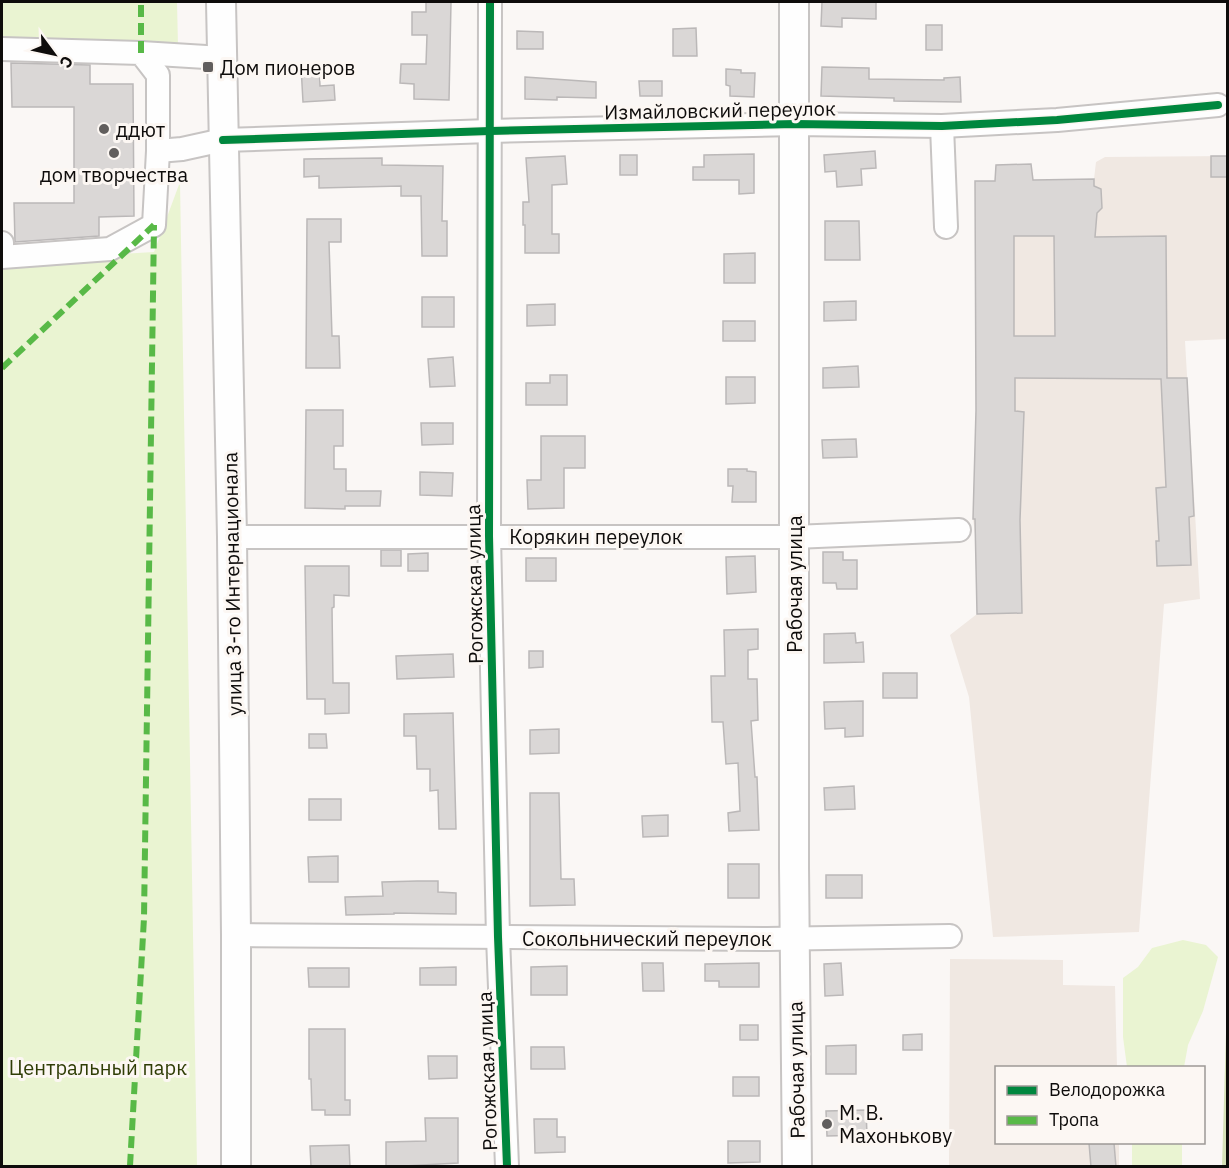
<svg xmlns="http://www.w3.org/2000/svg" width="1229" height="1168" viewBox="0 0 1229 1168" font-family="'IBM Plex Sans',sans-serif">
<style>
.built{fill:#f0e8e2}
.green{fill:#eaf4d2}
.forest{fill:#d6e1b8}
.building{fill:#dad7d6;stroke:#bbb8b8;stroke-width:1.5;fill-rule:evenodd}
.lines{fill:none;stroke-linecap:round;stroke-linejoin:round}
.minor-casing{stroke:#c7c4c3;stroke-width:26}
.major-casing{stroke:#c7c4c3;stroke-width:32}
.minor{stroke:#fefefe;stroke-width:22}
.major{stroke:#fefefe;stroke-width:28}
.quiet{stroke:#58b947;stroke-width:6;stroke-dasharray:12 6;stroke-linecap:butt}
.cycleway-casing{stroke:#fcf7f3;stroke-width:11}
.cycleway{stroke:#00873e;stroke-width:8}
.poi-dot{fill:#615e5d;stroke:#fcf7f3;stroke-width:2}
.labels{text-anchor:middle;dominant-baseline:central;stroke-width:6;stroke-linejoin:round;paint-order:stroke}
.poi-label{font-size:20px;fill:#0e0c0b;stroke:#fcf7f3;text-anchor:start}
.street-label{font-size:20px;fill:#0e0c0b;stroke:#fcf7f3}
.park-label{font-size:20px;fill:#2f3d06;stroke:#fcf7f3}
</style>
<rect width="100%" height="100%" fill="#faf7f5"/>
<g class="built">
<polygon points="1227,156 1227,339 1185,341 1200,599 1164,604 1139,932 993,937 969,697 950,635 977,614 976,541 973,519 976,410 975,181 995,181 996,165 1031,164 1033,180 1094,179 1096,162 1105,157"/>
<polygon points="950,959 1063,960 1063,985 1115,986 1117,1067 996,1068 996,1142 1119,1143 1119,1166 949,1166"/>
</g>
<g class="green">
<polygon points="2,2 177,2 178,46 2,44"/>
<polygon points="180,182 197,1166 2,1166 2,261 154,252"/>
<polygon points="1183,940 1206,945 1218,957 1203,1011 1188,1045 1184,1067 1127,1067 1123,1037 1123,978 1138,967 1152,948"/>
<rect x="1132" y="1143" width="50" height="23"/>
</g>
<polygon class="forest" points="1227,1000 1228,1166 1222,1166"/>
<g class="building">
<polygon points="426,2 451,2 449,100 414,99 414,84 400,83 401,64 426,64 427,35 412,35 412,12 426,12"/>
<polygon points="822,2 876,2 876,19 842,18 842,27 821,26"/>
<rect x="926" y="25" width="16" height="25"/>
<polygon points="696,28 697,56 673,56 673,29"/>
<polygon points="517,31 543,32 543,49 517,49"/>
<polygon points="11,63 90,65 90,84 133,84 134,216 99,217 99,236 15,242 14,203 74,203 74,107 12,107"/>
<polygon points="319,65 320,86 334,85 335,100 303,102 301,66"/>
<polygon points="822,67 869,68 869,79 944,80 944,78 960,77 961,102 894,101 894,98 821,96"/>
<polygon points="726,69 741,70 741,73 755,73 754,97 730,96 730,86 726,85"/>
<polygon points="525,77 596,82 596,98 557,97 557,100 525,99"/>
<polygon points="639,81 662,81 662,96 640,96"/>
<polygon points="875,151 876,168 861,169 862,185 837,187 836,171 825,172 824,155"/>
<polygon points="754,154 754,193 739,194 739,180 693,180 693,167 704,167 704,155"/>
<rect x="620" y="155" width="17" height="20"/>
<polygon points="565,156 567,184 552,185 552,234 559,234 559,253 525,253 525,225 523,225 523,202 529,202 526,158"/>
<rect x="1211" y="156" width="16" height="21"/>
<polygon points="382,158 382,165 443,166 442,221 447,221 447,256 422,256 421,196 401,196 401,186 319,188 319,176 304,177 304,159"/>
<path d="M1031,164l2,16 61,-1v7l7,3 1,19 -5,5 -2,24 71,-1 1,142h20l7,138 -5,1 2,48 -34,1 -1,-25h3l-3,-53 10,-1 -5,-108 -146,-1v33l9,1 -4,108 2,93 -45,1 -2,-95h-2l3,-109 -1,-229h20l1,-16zM1014,236h40l1,100h-41z"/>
<polygon points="307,219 341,219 341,242 329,242 332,336 339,336 340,368 306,368"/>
<polygon points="825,221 859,221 860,260 825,260"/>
<polygon points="755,253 755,283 724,283 724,254"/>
<rect x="422" y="297" width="32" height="30"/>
<polygon points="856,301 856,320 824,321 824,302"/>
<polygon points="555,304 555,325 527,326 527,305"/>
<rect x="723" y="321" width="32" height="20"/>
<polygon points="453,357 455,386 430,387 428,359"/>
<polygon points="858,366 859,387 823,388 823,368"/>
<polygon points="550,375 567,375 567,405 526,405 526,383 550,383"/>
<polygon points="726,377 755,377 755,403 726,404"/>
<polygon points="306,410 343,410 343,446 334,446 334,469 346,469 346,491 381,491 380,506 345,506 345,509 305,508"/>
<polygon points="421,423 453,423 453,444 422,445"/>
<polygon points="541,436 585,436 585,468 564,468 564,508 528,509 527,480 541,480"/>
<polygon points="856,439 857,457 823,458 822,440"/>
<polygon points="728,469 747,469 747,471 756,472 756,502 732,502 733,486 728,486"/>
<polygon points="420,472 453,473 452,496 420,495"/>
<rect x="381" y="550" width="20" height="16"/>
<polygon points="823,552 843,552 843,560 857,560 857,589 837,589 836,583 823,583"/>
<polygon points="428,553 428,571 408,571 408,554"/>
<polygon points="755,556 756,592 727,594 726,557"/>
<rect x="526" y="558" width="30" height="23"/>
<polygon points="305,566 349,566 349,596 334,595 334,607 332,608 333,683 349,683 349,713 325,714 325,699 307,699"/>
<polygon points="758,629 758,649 748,650 748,679 757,679 758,720 751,721 755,777 757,777 759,830 729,831 728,813 740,811 738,763 726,764 723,722 712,722 711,676 725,676 724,630"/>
<polygon points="855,633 856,643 863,642 864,662 824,663 824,634"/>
<polygon points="529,651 543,651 543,667 529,668"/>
<polygon points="453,654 454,677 397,679 396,656"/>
<rect x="883" y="673" width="34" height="25"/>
<polygon points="863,701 863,736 845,737 845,728 825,729 824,702"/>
<polygon points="453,713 456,829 439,829 438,790 430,791 430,769 417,769 416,736 404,736 404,714"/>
<polygon points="559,729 559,753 530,754 530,730"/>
<polygon points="309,734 326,734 327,748 309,748"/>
<polygon points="854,786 855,809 825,810 824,788"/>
<polygon points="530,793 559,793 561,879 574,879 575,905 530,906"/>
<rect x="309" y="799" width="32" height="21"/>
<polygon points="668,815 668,836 643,837 642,816"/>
<polygon points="338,856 338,882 309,882 308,857"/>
<rect x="728" y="864" width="31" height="34"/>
<rect x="826" y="875" width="36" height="23"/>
<polygon points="417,881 438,881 438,892 456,893 456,914 394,913 394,914 346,915 345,897 383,896 382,882"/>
<polygon points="642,963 663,963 664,991 643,991"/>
<polygon points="759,963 759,987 719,987 719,981 705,981 705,964"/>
<polygon points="841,963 843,995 825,996 824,964"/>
<polygon points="567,966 567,995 531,995 531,967"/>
<polygon points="456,967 456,985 420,985 420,968"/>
<polygon points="308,968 349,968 349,987 309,987"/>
<rect x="740" y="1025" width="18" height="15"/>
<polygon points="309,1029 345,1029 345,1100 350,1100 350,1115 325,1115 325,1110 312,1110 311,1079 309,1079"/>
<polygon points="922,1034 922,1050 903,1050 903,1035"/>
<polygon points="856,1045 856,1074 826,1074 826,1046"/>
<polygon points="531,1047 564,1047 565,1069 531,1069"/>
<polygon points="428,1056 457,1056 457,1078 429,1079"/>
<rect x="733" y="1077" width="26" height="19"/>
<polygon points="866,1110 867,1135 827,1136 826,1111"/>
<polygon points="425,1118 458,1118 458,1163 386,1167 386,1142 426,1141"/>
<polygon points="534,1119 557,1119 557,1137 565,1137 565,1152 535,1153"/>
<polygon points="728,1141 760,1141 760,1162 728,1163"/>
<polygon points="1089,1143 1114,1143 1116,1167 1091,1167"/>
<polygon points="349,1145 350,1167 311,1167 310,1146"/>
</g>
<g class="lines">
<defs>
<g id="minor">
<polyline points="490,2 489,536 498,937 507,1166"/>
<polyline points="2,49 141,53 158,75 158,151 154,225 110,249 2,257 2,243"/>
<polyline points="141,53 222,58"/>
<polyline points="942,126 946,227"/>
<polyline points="158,151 182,149 223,140 490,131 795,124 942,126 1057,120 1218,105"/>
<polyline points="232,537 794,537 959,530"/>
<polyline points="236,935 767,939 950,936"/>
</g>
<g id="major">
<polyline points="221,2 232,537 236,935 236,1166"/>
<polyline points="794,2 794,867 797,1166"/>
</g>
</defs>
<use href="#minor" class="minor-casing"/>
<use href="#major" class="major-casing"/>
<use href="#minor" class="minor"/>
<use href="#major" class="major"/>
<g class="quiet">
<polyline points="141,53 141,2"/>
<polyline points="2,368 154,225"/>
<polyline points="130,1166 144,918 154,225"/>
</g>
<defs>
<g id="cycleway">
<polyline points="490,2 489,536 498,937 507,1166"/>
<polyline points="223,140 490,131 795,124 942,126 1057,120 1218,105"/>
</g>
</defs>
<use href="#cycleway" class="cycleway-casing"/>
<use href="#cycleway" class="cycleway"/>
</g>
<g class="poi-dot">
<rect x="202" y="61" width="12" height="12" rx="3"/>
<circle cx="104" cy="129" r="6"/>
<circle cx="114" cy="153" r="6"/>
<circle cx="827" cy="1124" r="6"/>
</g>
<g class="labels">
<g class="poi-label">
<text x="220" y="67">Дом пионеров</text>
<text x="116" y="129">ддют</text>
<text x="114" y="174" text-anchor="middle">дом творчества</text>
<text x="839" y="1112">М. В.<tspan x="839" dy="23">Махонькову</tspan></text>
</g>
<g class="street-label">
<text transform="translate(720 110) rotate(-1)">Измайловский переулок</text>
<text x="596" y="536">Корякин переулок</text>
<text transform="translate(232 584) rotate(-91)">улица 3-го Интернационала</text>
<text transform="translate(474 584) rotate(-91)">Рогожская улица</text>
<text transform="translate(794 584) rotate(-90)">Рабочая улица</text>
<text x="647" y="938">Сокольнический переулок</text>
<text transform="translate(796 1070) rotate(-91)">Рабочая улица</text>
<text transform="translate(487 1071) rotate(-92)">Рогожская улица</text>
</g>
<g class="park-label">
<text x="98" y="1067">Центральный парк</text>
</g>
</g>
<rect width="1229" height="1168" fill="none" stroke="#0e0c0b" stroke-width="6"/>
<rect x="995" y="1066" width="210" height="78" fill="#fcf7f3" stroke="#9d9996" stroke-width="1.5"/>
<rect x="1007" y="1086" width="30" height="9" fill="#00873e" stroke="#9d9996" stroke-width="1.5"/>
<text x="1049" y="1096" font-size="18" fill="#0e0c0b">Велодорожка</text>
<rect x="1007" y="1116" width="30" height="9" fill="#58b947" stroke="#9d9996" stroke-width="1.5"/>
<text x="1049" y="1126" font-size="18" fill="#0e0c0b">Тропа</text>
<g transform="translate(54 54) rotate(123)" stroke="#fcf7f3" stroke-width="4.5" paint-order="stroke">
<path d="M0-4.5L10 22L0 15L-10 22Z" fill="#0e0c0b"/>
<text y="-9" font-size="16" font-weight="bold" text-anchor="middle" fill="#0e0c0b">С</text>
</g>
</svg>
